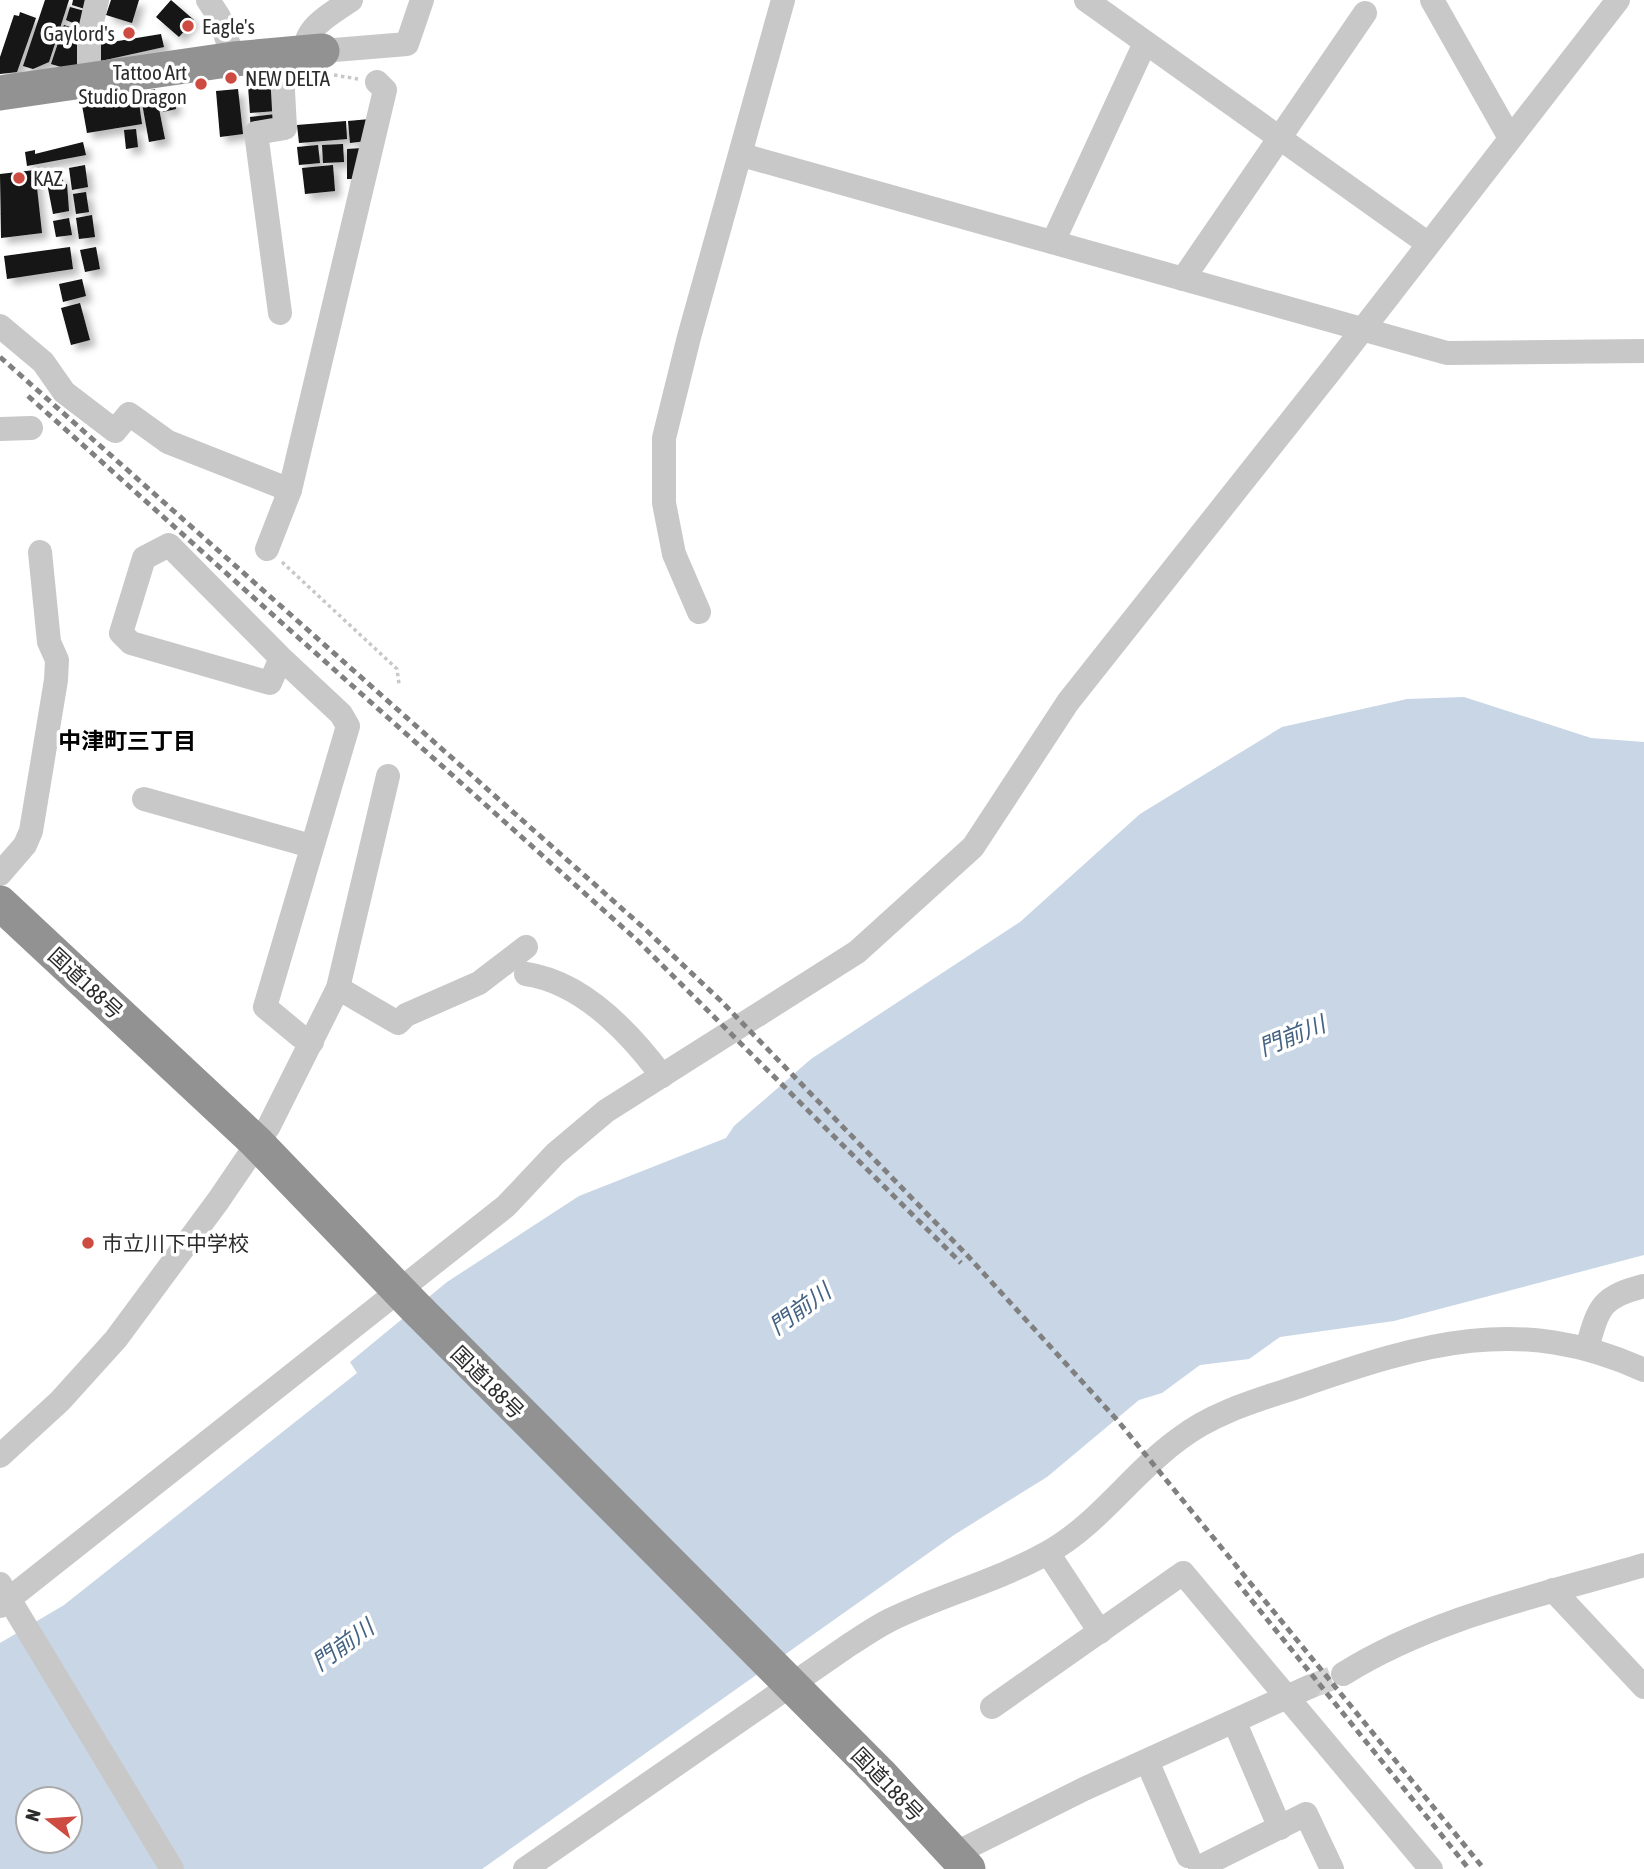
<svg xmlns="http://www.w3.org/2000/svg" width="1644" height="1869" viewBox="0 0 1644 1869" font-family="'Asap Condensed','Noto Sans JP',sans-serif">
<style>
.water{fill:#c8d6e5;fill-rule:evenodd}
.building{fill:#121212;filter:url(#shadow)}
.lines{fill:none;stroke-linecap:round;stroke-linejoin:round}
.minor-tunnel{stroke:#d5d5d5;stroke-width:24;stroke-dasharray:24 12;stroke-linecap:butt}
.path{stroke:#c8c8c8;stroke-width:3.5;stroke-dasharray:3.5 3.5;stroke-linecap:butt}
.minor{stroke:#c8c8c8;stroke-width:24}
.highway{stroke:#929292;stroke-width:35}
.rail{stroke:#808080;stroke-width:5;stroke-dasharray:7 5;stroke-linecap:butt}
.poi-dot{fill:#ce4b42;stroke:#fff;stroke-width:2.5}
.labels{text-anchor:middle;dominant-baseline:central;stroke-width:7;stroke-linejoin:round;paint-order:stroke}
.poi-label{font-size:21px;fill:#2b2b2b;stroke:#fff;text-anchor:start}
.street-label{font-size:21px;fill:#2b2b2b;stroke:#fff}
.neighbourhood-label{font-size:23px;font-weight:bold;fill:#000;stroke:#fff}
.water-label{font-size:23px;font-style:italic;fill:#446282;stroke:#fff}
</style>
<defs>
<filter id="shadow"><feDropShadow dx="6" dy="6" stdDeviation="3.5" flood-color="#0004"/></filter>
</defs>
<rect width="100%" height="100%" fill="#fff"/>
<path class="water" d="M1464,697l127,41 53,4v513l-250,66 -114,16 -31,22 -49,6 -38,28 -23,7 -92,77 -93,58 -472,334h-482v-226l64,-38 293,-232 -7,-11 97,-80 132,-86 147,-58 8,-12 77,-67 209,-137 120,-108 142,-87 125,-28zM28,1799h42v42h-42z"/>
<g class="building">
<polygon points="45,0 69,0 49,62 33,69 23,66"/>
<polygon points="73,0 91,0 88,10 72,5"/>
<polygon points="111,0 139,0 132,23 106,15"/>
<polygon points="171,0 194,20 179,37 156,17"/>
<polygon points="70,7 92,13 87,29 66,20"/>
<polygon points="20,12 36,18 17,72 0,74 0,57 14,15 19,16"/>
<polygon points="64,25 88,33 83,64 61,67 51,64"/>
<polygon points="110,34 112,42 161,34 164,47 96,62 95,37"/>
<polygon points="274,84 276,111 250,113 248,86"/>
<polygon points="155,89 165,139 149,142 140,92"/>
<polygon points="238,89 243,134 220,137 216,91"/>
<polygon points="173,94 176,109 163,112 160,96"/>
<polygon points="138,96 142,124 87,133 82,105"/>
<polygon points="276,114 277,127 251,130 250,117"/>
<polygon points="370,119 366,141 350,143 348,121"/>
<polygon points="346,121 347,139 299,143 297,125"/>
<polygon points="136,129 138,147 126,149 124,130"/>
<polygon points="83,142 86,155 27,166 25,152 35,150 35,154"/>
<polygon points="343,144 344,162 323,163 322,145"/>
<polygon points="318,145 320,163 299,165 297,147"/>
<polygon points="362,148 359,179 347,179 347,149"/>
<polygon points="85,165 88,187 72,190 69,168"/>
<polygon points="333,165 335,191 305,194 302,168"/>
<polygon points="35,170 42,233 1,238 0,174"/>
<polygon points="62,175 64,185 67,184 69,211 53,214 46,178"/>
<polygon points="86,192 89,212 76,214 73,194"/>
<polygon points="92,215 95,237 79,239 76,218"/>
<polygon points="69,218 72,235 56,237 53,221"/>
<polygon points="70,247 73,269 7,279 4,256"/>
<polygon points="96,247 100,269 85,272 80,250"/>
<polygon points="82,279 86,296 63,302 59,284"/>
<polygon points="80,303 90,340 71,345 61,308"/>
</g>
<g class="lines">
<polyline class="minor-tunnel" points="1309,1687 1343,1674"/>
<g class="path">
<polyline points="334,75 358,79"/>
<polyline points="282,562 397,669 399,684"/>
</g>
<g class="minor">
<polyline points="208,0 219,17 234,59"/>
<polyline points="1086,0 1427,243"/>
<polyline points="1432,0 1510,138"/>
<path d="M305,51c0,-25 28,-38 46,-51"/>
<polyline points="322,51 407,44 422,0"/>
<polyline points="89,82 89,35 97,0"/>
<polyline points="742,155 1447,353 1644,351"/>
<polyline points="1053,242 1145,43"/>
<polyline points="1183,279 1365,13"/>
<polyline points="280,313 256,133 285,128 281,54"/>
<polyline points="0,326 43,362 64,392 115,431 129,414 168,442 290,490 385,90 377,82"/>
<polyline points="0,429 31,428"/>
<polyline points="267,549 290,490"/>
<polyline points="699,612 674,554 664,503 664,438 689,337 783,0"/>
<polyline points="281,658 270,683 131,643 121,633 144,558 169,545 281,658 341,714 348,726 265,1007 300,1036 312,1042"/>
<polyline points="144,799 311,846"/>
<polyline points="0,874 25,845 31,831 56,680 57,660 49,642 40,552"/>
<path d="M526,974c56,8 104,59 136,102"/>
<polyline points="338,988 398,1023 406,1015 479,983 526,947"/>
<path d="M1587,1348c12,-42 14,-51 57,-62"/>
<polyline points="0,1456 60,1401 116,1339 218,1201 269,1126 338,988 388,776"/>
<polyline points="1048,1553 1100,1632"/>
<polyline points="0,1584 172,1869"/>
<polyline points="1553,1590 1644,1687"/>
<polyline points="0,1606 506,1206 555,1154 606,1111 857,952 973,847 1068,702 1332,369 1618,0"/>
<path d="M1343,1674c91,-57 200,-79 301,-109"/>
<polyline points="992,1707 1183,1573 1431,1869"/>
<polyline points="1235,1723 1280,1828"/>
<polyline points="1147,1761 1188,1856"/>
<polyline points="954,1854 1084,1789 1309,1687"/>
<polyline points="1200,1867 1306,1814 1332,1869"/>
<path d="M525,1869l324,-224c14,-9 27,-18 41,-25 51,-25 107,-39 157,-67 51,-28 85,-80 132,-114 35,-27 79,-39 121,-53 121,-42 220,-73 344,-16"/>
</g>
<g class="highway">
<polyline points="0,93 234,59 322,51"/>
<polyline points="0,903 256,1142 414,1306 879,1773 968,1869"/>
</g>
<g class="rail">
<polyline points="0,357 645,929 721,1001 966,1254 1118,1421 1484,1869"/>
<polyline points="28,396 638,941 961,1263"/>
<polyline points="1236,1581 1469,1869"/>
</g>
</g>
<g class="poi-dot">
<circle cx="188" cy="26" r="7"/>
<circle cx="129" cy="33" r="7"/>
<circle cx="231" cy="78" r="7"/>
<circle cx="201" cy="84" r="7"/>
<circle cx="19" cy="178" r="7"/>
<circle cx="88" cy="1243" r="7"/>
</g>
<g class="labels">
<g class="poi-label">
<text x="202" y="26">Eagle's</text>
<text x="115" y="33" text-anchor="end">Gaylord's</text>
<text x="187" y="72" text-anchor="end">Tattoo Art<tspan x="187" dy="24">Studio Dragon</tspan></text>
<text x="245" y="78">NEW DELTA</text>
<text x="33" y="178">KAZ</text>
<text x="102" y="1243">市立川下中学校</text>
</g>
<g class="street-label">
<text transform="translate(86 983) rotate(43)">国道188号</text>
<text transform="translate(488 1382) rotate(45)">国道188号</text>
<text transform="translate(888 1784) rotate(46)">国道188号</text>
</g>
<g class="neighbourhood-label">
<text x="127" y="741">中津町三丁目</text>
</g>
<g class="water-label">
<text transform="translate(1292 1036) rotate(-22)">門前川</text>
<text transform="translate(800 1309) rotate(-36)">門前川</text>
<text transform="translate(343 1645) rotate(-36)">門前川</text>
</g>
</g>
<g transform="translate(49 1820) rotate(287)"><circle r="33" fill="#ffffff" stroke="#aaaaaa" stroke-width="2"/>
<path d="M0-5L12 26L0 18L-12 26Z" fill="#ce4b42"/>
<text y="-10" font-size="19" font-weight="bold" text-anchor="middle" fill="#2b2b2b">N</text>
</g>
</svg>
